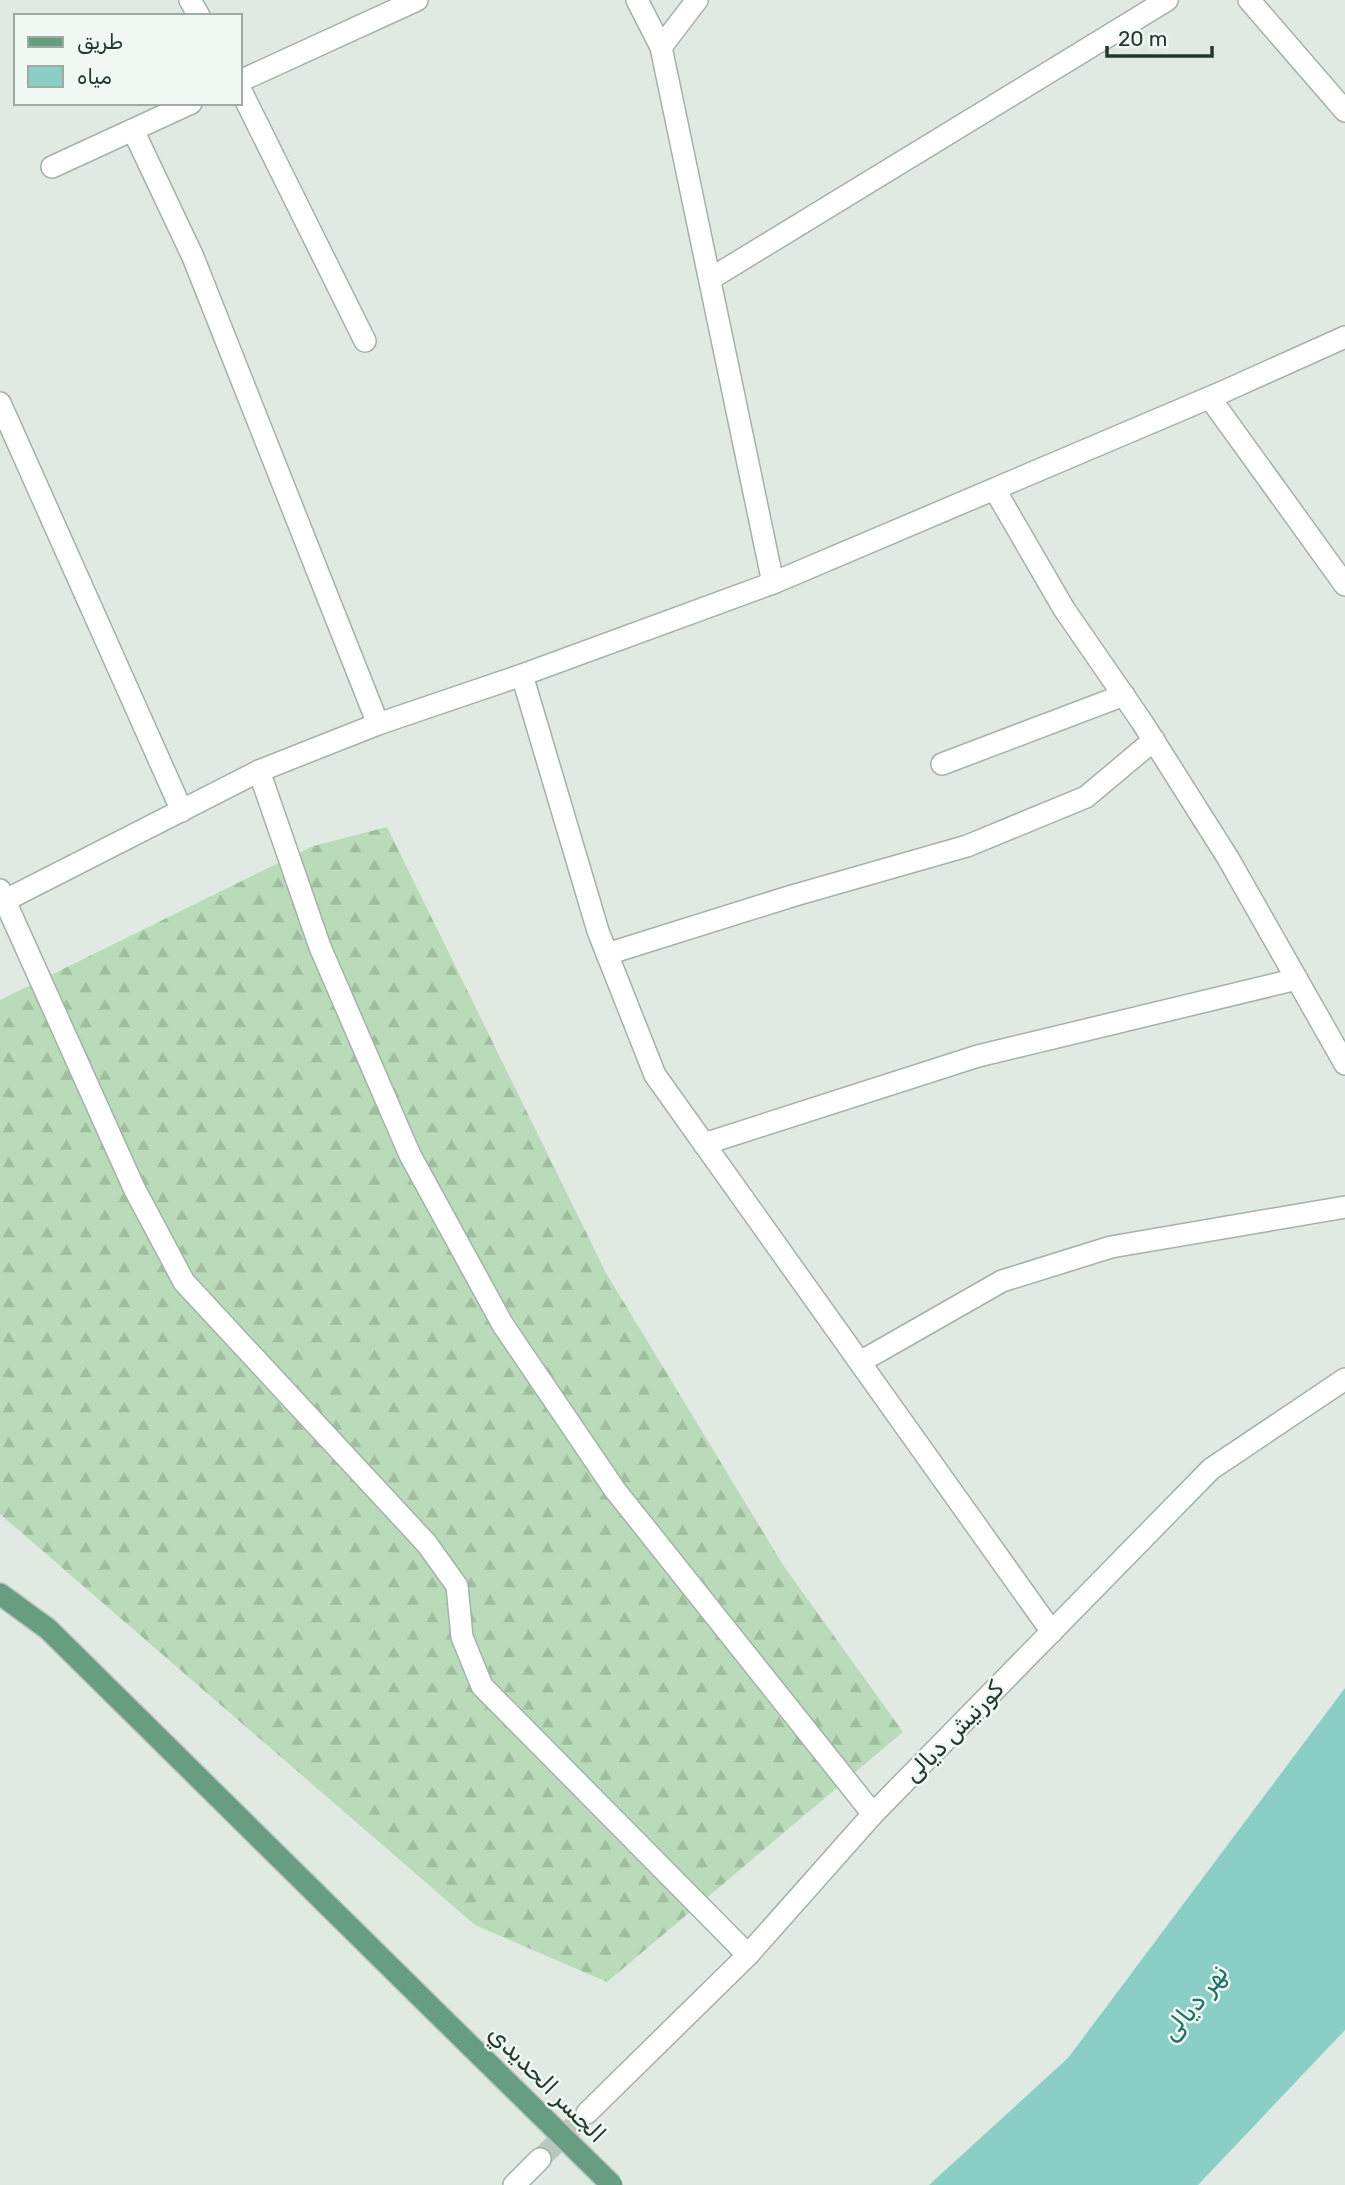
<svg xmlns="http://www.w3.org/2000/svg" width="1345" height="2185" viewBox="0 0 1345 2185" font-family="Rubik,Cairo,sans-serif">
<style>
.forest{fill:url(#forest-firs)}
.water{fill:#8acec6}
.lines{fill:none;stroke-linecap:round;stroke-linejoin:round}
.street-tunnel{stroke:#bac7bf;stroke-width:21;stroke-dasharray:21 10;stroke-linecap:butt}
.street-casing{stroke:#a3b2a9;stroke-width:24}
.primary-casing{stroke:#bdc4c0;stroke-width:24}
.street{stroke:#fff;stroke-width:21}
.primary{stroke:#679e81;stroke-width:21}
.primary-bridge-casing{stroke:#bdc4c0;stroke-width:24;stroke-linecap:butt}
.primary-bridge{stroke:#679e81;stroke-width:21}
.labels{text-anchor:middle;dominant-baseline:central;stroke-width:5;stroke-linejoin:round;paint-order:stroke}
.street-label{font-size:24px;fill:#223a2d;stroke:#f1f7f2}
.water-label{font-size:26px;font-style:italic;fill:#1f736b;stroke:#f1f7f2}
</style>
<defs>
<pattern id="forest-firs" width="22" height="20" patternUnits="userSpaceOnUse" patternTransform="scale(1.75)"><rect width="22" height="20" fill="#badbba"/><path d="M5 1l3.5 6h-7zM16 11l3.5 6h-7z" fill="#a0bda0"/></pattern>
</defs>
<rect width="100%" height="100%" fill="#e0eae3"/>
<polygon class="forest" points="387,827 606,1273 783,1565 903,1732 607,1982 475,1925 0,1514 0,1000 313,846"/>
<polygon class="water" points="1345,1688 1345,2030 1198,2185 929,2185 1068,2058"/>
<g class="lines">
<polyline class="street-tunnel" points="540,2159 587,2113"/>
<defs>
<g id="street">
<polyline points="190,0 199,16"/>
<polyline points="637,0 661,47 773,583"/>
<polyline points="1249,0 1345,111"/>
<polyline points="661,47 697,0"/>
<polyline points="240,81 417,0"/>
<polyline points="240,89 365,341"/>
<polyline points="133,130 193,257 378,724"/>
<polyline points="52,167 191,103"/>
<polyline points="710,279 1167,0"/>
<polyline points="1210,398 1345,585"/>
<polyline points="0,403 182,811"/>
<polyline points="995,490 1064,609 1142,722 1228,858 1345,1064"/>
<polyline points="522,675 598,931 655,1075 1052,1632"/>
<polyline points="942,764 1124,695"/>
<polyline points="259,771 320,947 410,1155 503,1325 615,1490 873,1814"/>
<polyline points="0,890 134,1188 184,1282 427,1544 457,1586 462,1637 482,1686 748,1955"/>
<polyline points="0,903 259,771 378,724 522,675 773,583 1225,391 1345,337"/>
<polyline points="607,954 792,896 967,846 1086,797 1154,740"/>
<polyline points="704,1144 978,1056 1297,979"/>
<polyline points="860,1362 1002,1281 1111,1247 1345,1207"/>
<polyline points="587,2113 748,1955 873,1814 1211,1469 1345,1379"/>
<polyline points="514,2185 540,2159"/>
</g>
<polyline id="primary" points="0,1594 48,1629 444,2020"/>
</defs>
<use href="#street" class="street-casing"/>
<use href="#primary" class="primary-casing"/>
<use href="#street" class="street"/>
<use href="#primary" class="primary"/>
<defs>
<polyline id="primary-bridge" points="444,2020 612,2185"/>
</defs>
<use href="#primary-bridge" class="primary-bridge-casing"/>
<use href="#primary-bridge" class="primary-bridge"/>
</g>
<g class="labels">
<g class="street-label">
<text transform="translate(954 1732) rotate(-46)">كورنيش ديالى</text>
<text transform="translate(547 2084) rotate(45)">الجسر الحديدي</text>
</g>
<g class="water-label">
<text transform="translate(1195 2003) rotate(-52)">نهر ديالى</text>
</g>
</g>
<rect x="14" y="14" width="228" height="91" fill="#f1f7f2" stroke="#9eaba3" stroke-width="2"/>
<rect x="28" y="37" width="35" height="10" fill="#679e81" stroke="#9eaba3" stroke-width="2"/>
<text x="77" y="49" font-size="21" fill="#223a2d">طريق</text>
<rect x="28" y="66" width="35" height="21" fill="#8acec6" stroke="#9eaba3" stroke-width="2"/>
<text x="77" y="84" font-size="21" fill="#223a2d">مياه</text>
<path d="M1107 46v10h105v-10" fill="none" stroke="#223a2d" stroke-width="3.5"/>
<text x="1118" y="46" font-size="21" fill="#223a2d" stroke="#f1f7f2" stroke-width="5" paint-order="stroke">20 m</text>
</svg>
